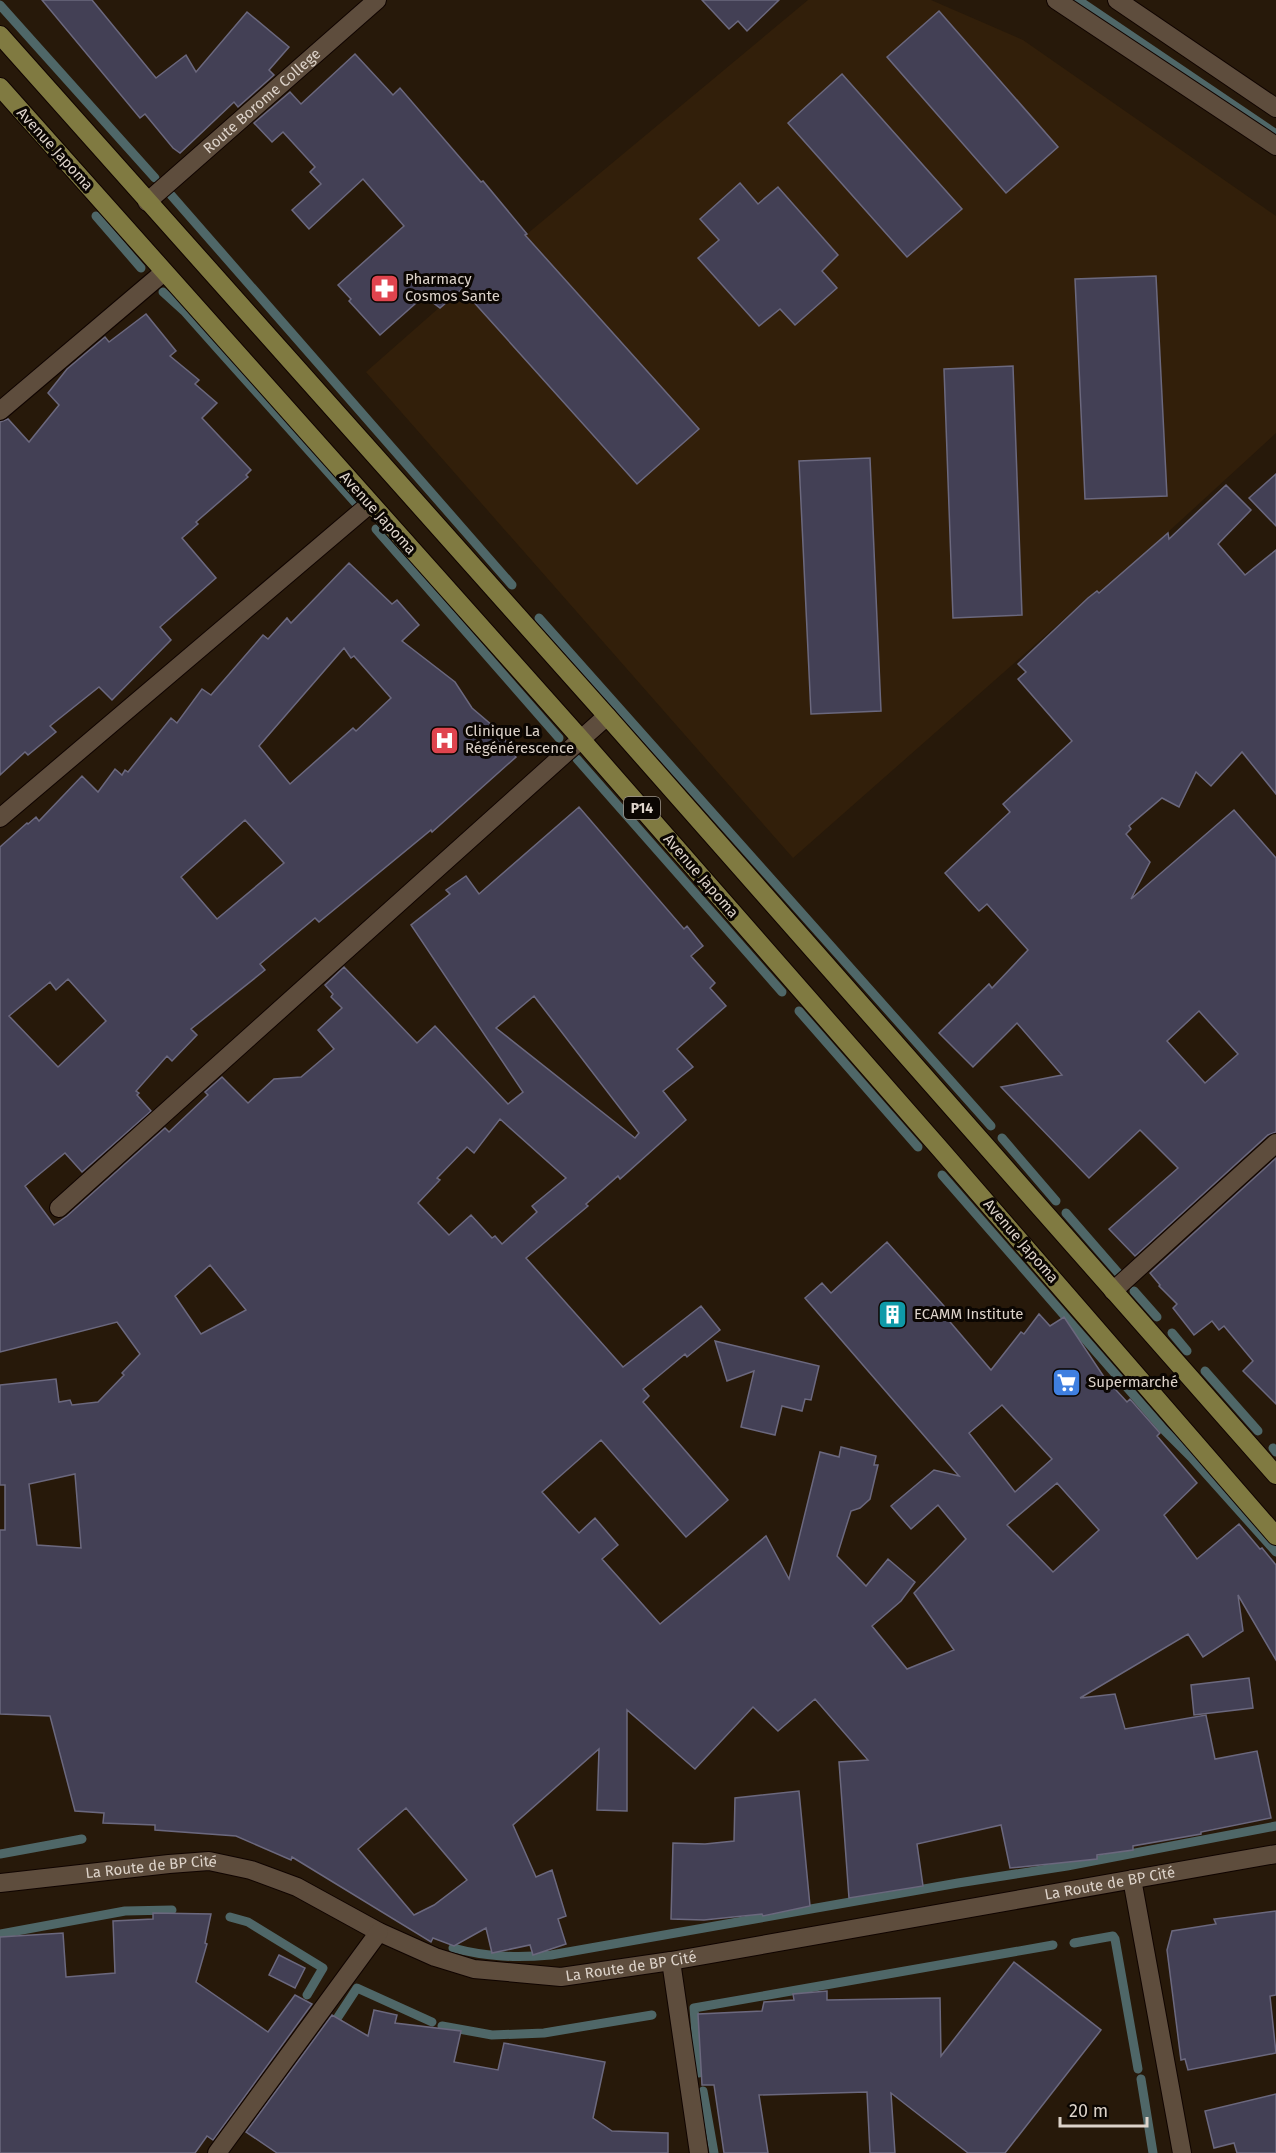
<svg xmlns="http://www.w3.org/2000/svg" width="1276" height="2153" viewBox="0 0 1276 2153" font-family="'Fira Sans',sans-serif">
<style>
.built{fill:#321f0a}
.lines{fill:none;stroke-linecap:round;stroke-linejoin:round}
.stream{stroke:#4f6768;stroke-width:9}
.building{fill:#434055;stroke:#6b687e;stroke-width:1.5;fill-rule:evenodd}
.minor-casing{stroke:#100400;stroke-width:20}
.major-casing{stroke:#100400;stroke-width:20}
.minor{stroke:#5e4d3d;stroke-width:18}
.major{stroke:#807a41;stroke-width:18}
.labels{text-anchor:middle;dominant-baseline:central;stroke-width:6;stroke-linejoin:round;paint-order:stroke}
.shield{fill:#0b0602;stroke:#9e968e;stroke-width:1.5}
.shield-label{font-size:14px;font-weight:bold;fill:#ddd3ca}
.street-label{font-size:15px;fill:#ddd3ca;stroke:#0b0602}
.poi-label{font-size:15px;fill:#ddd3ca;stroke:#0b0602;text-anchor:start}
</style>
<rect width="100%" height="100%" fill="#27190a"/>
<polygon class="built" points="808,0 931,0 1023,40 1276,216 1276,433 1142,556 1106,587 1088,598 793,858 366,372 449,299"/>
<g class="lines">
<g class="stream">
<polyline points="1078,0 1276,134"/>
<polyline points="0,5 155,178"/>
<polyline points="171,195 512,585"/>
<polyline points="96,216 141,268"/>
<polyline points="163,292 185,312 217,348 361,509"/>
<polyline points="376,529 559,738"/>
<polyline points="539,618 991,1126"/>
<polyline points="577,759 782,992"/>
<polyline points="799,1011 918,1147"/>
<polyline points="1002,1138 1056,1201"/>
<polyline points="942,1175 1165,1431 1191,1457 1276,1552"/>
<polyline points="1066,1213 1120,1275"/>
<polyline points="1134,1291 1157,1317"/>
<polyline points="1172,1333 1187,1351"/>
<polyline points="1205,1371 1258,1431"/>
<polyline points="1273,1448 1276,1452"/>
<polyline points="0,1854 82,1839"/>
<polyline points="230,1917 248,1922 323,1968 307,1995"/>
<polyline points="0,1934 125,1911 172,1910"/>
<polyline points="1074,1943 1113,1936 1115,1939 1138,2069"/>
<path d="M453,1948c34,9 63,10 98,7l407,-72 109,-17 209,-40"/>
<polyline points="338,2017 357,1988 432,2022"/>
<polyline points="442,2026 492,2035 544,2033 652,2015"/>
<polyline points="699,2073 694,2008 1053,1945"/>
<polyline points="1141,2079 1153,2153"/>
<polyline points="703,2091 714,2153"/>
</g>
</g>
<g class="building">
<polygon points="42,0 92,0 156,78 186,55 196,72 247,12 289,47 269,70 274,75 238,107 234,102 180,153 173,148 145,114 140,118"/>
<polygon points="702,0 779,0 747,31 738,21 729,29"/>
<polygon points="939,11 1058,147 1006,193 887,57"/>
<polygon points="355,54 393,95 400,88 481,182 483,181 527,234 525,235 699,429 637,484 462,289 440,308 424,296 380,335 349,301 351,299 338,285 404,226 363,179 309,229 292,210 321,184 310,172 315,167 283,132 272,142 254,123 290,92 301,104"/>
<polygon points="842,74 962,209 907,257 788,123"/>
<polygon points="740,183 758,204 778,187 838,255 822,271 837,288 795,325 780,309 759,326 698,258 719,240 700,219"/>
<polygon points="1156,276 1167,496 1085,499 1075,279"/>
<polygon points="146,314 176,351 170,356 199,380 195,384 217,403 202,418 251,470 246,475 248,477 196,522 198,524 182,538 216,578 160,627 171,640 112,700 99,687 50,726 56,732 28,755 25,752 0,775 0,422 8,419 29,442 59,405 48,393 67,369 105,337 109,342"/>
<polygon points="1013,366 1022,615 953,618 944,369"/>
<polygon points="870,458 881,711 811,714 799,461"/>
<polygon points="1276,474 1276,526 1249,498"/>
<path d="M1226,485l25,25 -33,34 27,31 31,-25v244l-34,-42 -31,34 -15,-14 -17,35 -17,-9 -33,28 2,3 -5,5 24,28 -19,37 103,-89 42,48v274l-8,3 -133,121 -26,-27 69,-61 -38,-38 -51,48 -88,-91 61,-12 -45,-52 -44,44 -34,-34 50,-49 3,4 36,-38 -41,-46 -8,7 -34,-38 65,-61 -7,-8 69,-63 -54,-62 8,-7 -8,-8 70,-66 9,-7 2,2 69,-60 1,6zM1199,1011l39,43 -33,29 -38,-42z"/>
<path d="M349,563l43,41 5,-4 22,25 -17,16 53,41 17,26 28,24 16,25 -84,75 -1,-2 -112,92 -4,-4 -55,46 5,6 -74,59 6,6 -25,26 -5,-5 -31,35 3,2 -2,2 14,16 -69,61 -17,-19 -40,33 29,39 13,-9 98,-88 4,4 39,-37 -3,-3 17,-15 26,26 26,-24 27,-2 33,-28 -16,-19 24,-22 -11,-11 2,-3 -8,-9 19,-18 73,76 18,-17 73,78 15,-12 -112,-167 39,-31 -4,-4 20,-14 13,18 100,-87 105,122 3,-3 16,20 -12,10 24,27 -5,5 16,18 -49,43 16,18 -30,24 23,29 -66,59 -2,-3 -32,28 2,2 -62,52 97,109 78,-61 19,24 -33,27 -2,-3 -42,35 6,7 -6,6 85,98 -42,37 -85,-97 -59,52 37,41 16,-15 23,27 -16,14 58,65 106,-88 23,43 31,-127 19,5 2,-10 35,9 -2,9h4l-8,34 -10,9 -9,3 -14,45 29,30 22,-27 27,23 -14,19 -29,25 35,43 47,-19 -40,-57 52,-54 -28,-34 -27,24 -20,-23 43,-36 25,6 -154,-178 17,-15 9,10 56,-51 57,64 -5,3 52,61 30,-38 3,2 15,-20 11,12 14,-9 40,60 23,25 3,-3 30,34 -3,3 40,47 -33,32 33,44 42,-35 21,25 2,-1 14,17v95l-38,-65 5,36 -40,26 -15,-23 -108,64 35,-4 10,35 81,-14 9,44 42,-8 14,67 -70,14v2l-68,12v4l-36,5v4l-87,9 -9,-43 -84,19 6,42 -74,12 -10,-136 29,-2 -53,-61 -37,32 -25,-24 -58,62 -68,-59v101l-30,-1 2,-61 -86,76 23,52 16,-7 14,46 -8,3 8,25 -33,11 -3,-10 -38,8 -6,-25 -32,18 -21,-8 -2,4 -139,-85 -1,3 -55,-24 -81,-6v-5l-52,-2 1,-10 -29,-2 -25,-95 -50,-2v-184h5v-45h-5v-100l56,-6 3,23 11,-2 2,5 26,-3 26,-27 -2,-2 18,-19 -23,-32 -117,30v-505l27,-24 1,1 8,-7 3,4 43,-45 16,16 17,-23 7,6 3,-5 3,2 43,-54 6,5 25,-34 9,6 52,-60 5,4 19,-21 4,5zM344,648l7,10 3,-2 37,42 -35,33 -3,-3 -63,56 -31,-38zM245,820l39,43 -67,56 -36,-42zM68,979l38,42 -48,46 -49,-51 41,-34 6,8zM534,996l105,137 -4,5 -139,-110zM500,1119l66,59 -34,28 5,6 -35,32 -7,-8 -3,2 -21,-23 -22,20 -31,-32 22,-23 -3,-2 30,-31 7,6zM210,1265l36,45 -45,24 -26,-38zM1002,1405l50,54 -37,33 -46,-59zM75,1474l6,74 -44,-3 -8,-61zM1057,1483l42,47 -46,42 -46,-47zM406,1808l61,72 -33,25 -20,10 -56,-66z"/>
<polygon points="1276,1158 1276,1404 1243,1371 1253,1361 1224,1326 1219,1330 1212,1321 1194,1335 1173,1308 1177,1304 1159,1286 1160,1285 1150,1273"/>
<polygon points="715,1341 819,1366 811,1400 805,1399 802,1411 782,1406 775,1435 741,1427 754,1371 727,1381"/>
<polygon points="1249,1678 1253,1708 1194,1715 1191,1685"/>
<polygon points="799,1791 810,1906 763,1916 762,1914 704,1920 671,1919 673,1843 705,1844 734,1841 735,1798"/>
<polygon points="1276,1911 1276,1995 1270,1996 1276,2053 1188,2070 1185,2059 1181,2060 1167,1950 1172,1931 1216,1924 1214,1919"/>
<polygon points="153,1913 211,1914 205,1943 207,1944 196,1982 268,2032 295,1995 312,2004 213,2140 207,2136 195,2153 0,2153 0,1937 63,1933 66,1977 115,1973 113,1921 153,1919"/>
<polygon points="279,1955 305,1968 295,1988 269,1975"/>
<polygon points="1014,1962 1101,2030 1005,2153 968,2153 891,2093 895,2153 870,2153 867,2092 759,2095 768,2153 724,2153 714,2085 702,2085 698,2014 762,2011 764,2002 794,2000 793,1994 827,1991 827,2000 940,1998 941,2056"/>
<polygon points="374,2010 397,2015 395,2023 461,2031 454,2062 498,2070 504,2043 605,2062 593,2118 612,2131 668,2133 668,2153 277,2153 246,2132 332,2015 368,2036"/>
<polygon points="1276,2094 1276,2153 1237,2153 1234,2143 1214,2148 1205,2111"/>
</g>
<g class="lines">
<defs>
<g id="minor">
<polyline points="1056,0 1276,146"/>
<polyline points="1117,0 1276,108"/>
<path id="s1" d="M147,202l230,-202"/>
<polyline points="0,411 164,272"/>
<polyline points="0,818 370,504"/>
<polyline points="59,1208 607,716"/>
<polyline points="1113,1291 1276,1143"/>
<polyline points="1132,1879 1182,2153"/>
<path id="s2" d="M0,1883l169,-19 40,-3 42,9 46,17 82,45 56,25 39,12 87,8 110,-16 605,-107"/>
<polyline points="671,1961 699,2153"/>
<polyline points="217,2153 379,1932"/>
</g>
<g id="major">
<polyline points="0,35 607,716 1276,1475"/>
<polyline points="0,87 581,739 941,1150 1276,1536"/>
</g>
</defs>
<use href="#minor" class="minor-casing"/>
<use href="#major" class="major-casing"/>
<use href="#minor" class="minor"/>
<use href="#major" class="major"/>
</g>
<defs>
<symbol id="pharmacy-square" viewBox="-11 -11 22 22"><rect x="-9" y="-9" width="18" height="18" rx="4" fill="#e0444e" stroke="#0b0602"/><path d="M-2-6h4v4h4v4h-4v4h-4v-4h-4v-4h4Z" fill="#fff"/></symbol>
<symbol id="hospital-square" viewBox="-11 -11 22 22"><rect x="-9" y="-9" width="18" height="18" rx="4" fill="#e0444e" stroke="#0b0602"/><path d="M-5-5h3v3.5h4V-5h3V5h-3V1.5h-4V5h-3Z" fill="#fff"/></symbol>
<symbol id="building-square" viewBox="-11 -11 22 22"><rect x="-9" y="-9" width="18" height="18" rx="4" fill="#0f9aa8" stroke="#0b0602"/><path d="M-4-6H4V6H1V3H-1V6H-4ZM-2.5-4.3h1.7v1.8h-1.7ZM.8-4.3h1.7v1.8H.8ZM-2.5-1h1.7V.8h-1.7ZM.8-1h1.7V.8H.8Z" fill="#fff"/></symbol>
<symbol id="supermarket-square" viewBox="-11 -11 22 22"><rect x="-9" y="-9" width="18" height="18" rx="4" fill="#3f7fe0" stroke="#0b0602"/><path d="M-6-5.5h2.5l.6 2H6L4.5 2H-2.5L-4.4-4H-6ZM-1.5 3.2a1.3 1.3 0 1 0 .1 0ZM3 3.2a1.3 1.3 0 1 0 .1 0Z" fill="#fff"/></symbol>
</defs>
<g fill-rule="evenodd">
<use href="#pharmacy-square" x="368" y="272" width="33" height="33"/>
<use href="#hospital-square" x="428" y="724" width="33" height="33"/>
<use href="#building-square" x="876" y="1298" width="33" height="33"/>
<use href="#supermarket-square" x="1050" y="1366" width="33" height="33"/>
</g>
<g class="labels">
<rect class="shield" x="624" y="797" width="36" height="22" rx="4.5"/>
<g class="shield-label">
<text x="642" y="808">P14</text>
</g>
<g class="street-label">
<text stroke="none"><textPath href="#s1" startOffset="153">Route Borome College</textPath></text>
<text transform="translate(55 149) rotate(48)">Avenue Japoma</text>
<text transform="translate(378 513) rotate(48)">Avenue Japoma</text>
<text transform="translate(701 876) rotate(49)">Avenue Japoma</text>
<text transform="translate(1021 1241) rotate(49)">Avenue Japoma</text>
<text stroke="none"><textPath href="#s2" startOffset="152">La Route de BP Cité</textPath></text>
<text stroke="none"><textPath href="#s2" startOffset="1142">La Route de BP Cité</textPath></text>
<text stroke="none"><textPath href="#s2" startOffset="656">La Route de BP Cité</textPath></text>
</g>
<g class="poi-label">
<text x="405" y="279">Pharmacy<tspan x="405" dy="17">Cosmos Sante</tspan></text>
<text x="465" y="731">Clinique La<tspan x="465" dy="17">Régénérescence</tspan></text>
<text x="914" y="1314">ECAMM Institute</text>
<text x="1088" y="1382">Supermarché</text>
</g>
</g>
<path d="M1060 2117v9h87v-9" fill="none" stroke="#ddd3ca" stroke-width="3"/>
<text x="1069" y="2117" font-size="18" fill="#ddd3ca" stroke="#0b0602" stroke-width="4.5" paint-order="stroke">20 m</text>
</svg>
